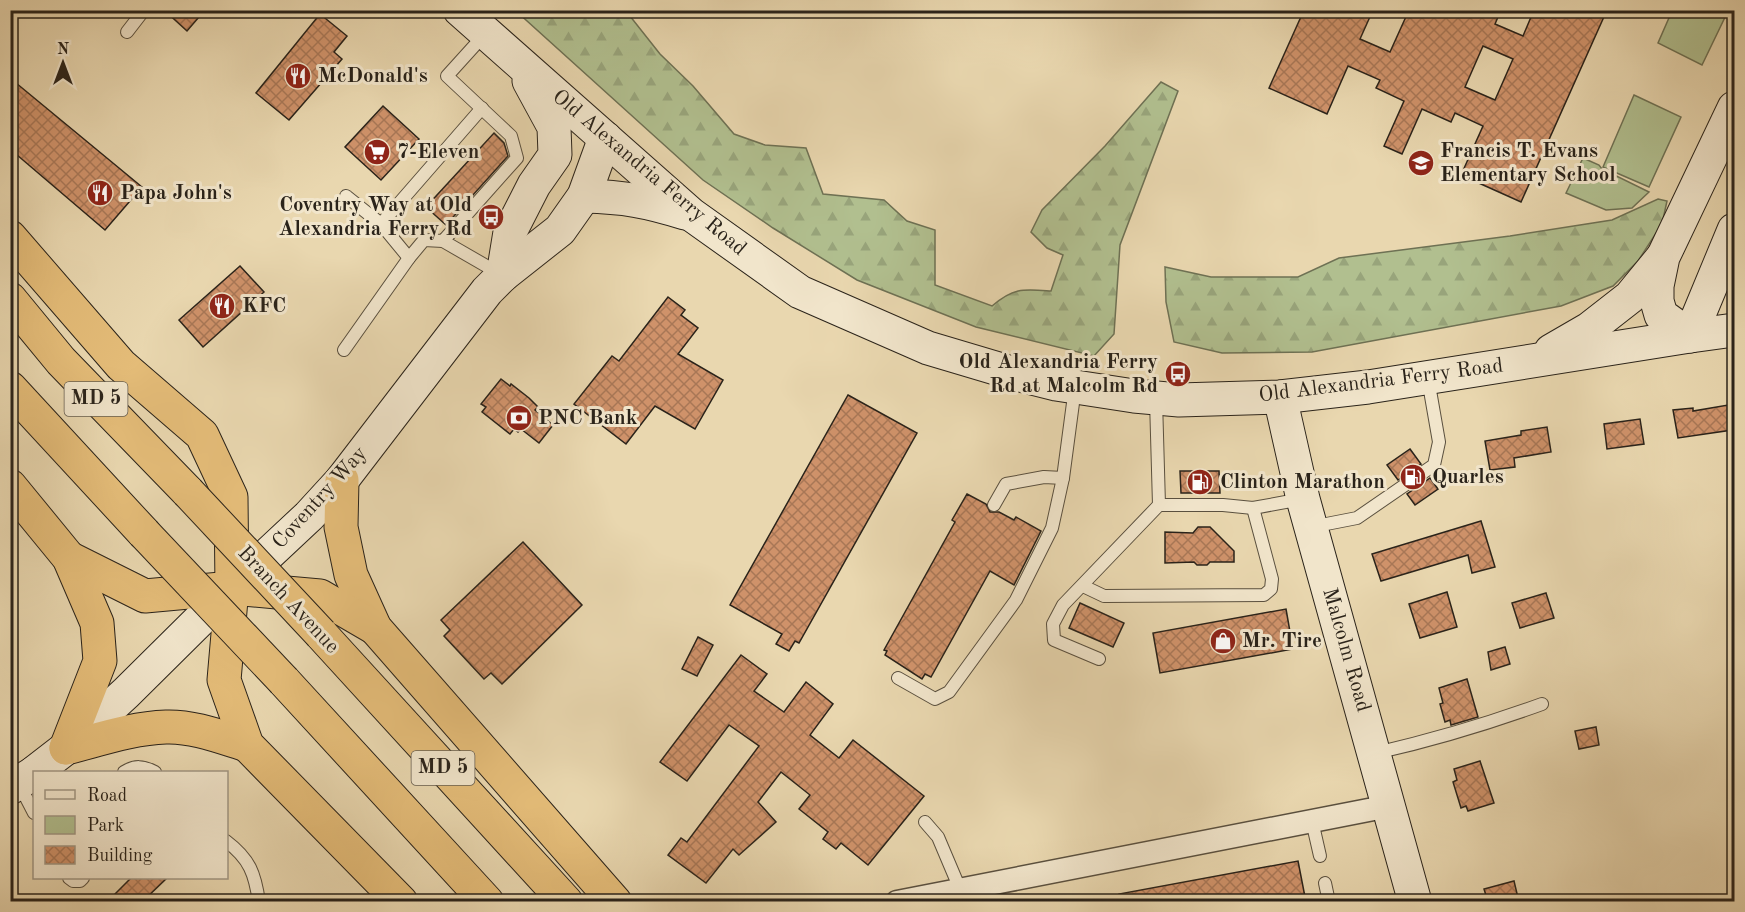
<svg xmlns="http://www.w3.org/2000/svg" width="1745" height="912" viewBox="0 0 1745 912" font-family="'Old Standard TT',serif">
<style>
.green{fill:#b1bf8f;stroke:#6e7154;stroke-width:1.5}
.forest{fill:url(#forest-firs);stroke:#6e7154;stroke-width:1.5}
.building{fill:url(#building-cross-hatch);stroke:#2a231a;stroke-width:1.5;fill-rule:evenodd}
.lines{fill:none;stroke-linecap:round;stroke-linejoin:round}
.lane-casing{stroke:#5a503f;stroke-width:14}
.street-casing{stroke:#5a503f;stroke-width:25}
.secondary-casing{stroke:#2a231a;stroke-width:35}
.highway-casing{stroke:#2a231a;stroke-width:35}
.lane{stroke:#f1e5cb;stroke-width:12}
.street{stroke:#f1e5cb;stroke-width:22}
.secondary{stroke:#f1e5cb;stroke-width:33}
.highway{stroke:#e4bc78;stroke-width:33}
.highway-bridge-casing{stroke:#2a231a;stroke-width:35;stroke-linecap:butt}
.highway-bridge{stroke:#e4bc78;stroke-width:33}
.labels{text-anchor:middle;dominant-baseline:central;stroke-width:6;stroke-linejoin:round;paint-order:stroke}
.shield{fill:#f1e5cb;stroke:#665d4f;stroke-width:1.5}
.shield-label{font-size:20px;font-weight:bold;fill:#2a231a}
.poi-label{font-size:21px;font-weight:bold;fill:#2a231a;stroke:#f1e5cb;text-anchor:start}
.street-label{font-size:21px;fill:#2a231a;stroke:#f1e5cb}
</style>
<defs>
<pattern id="forest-firs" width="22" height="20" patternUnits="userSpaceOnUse" patternTransform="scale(1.5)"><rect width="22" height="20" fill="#b1bf8f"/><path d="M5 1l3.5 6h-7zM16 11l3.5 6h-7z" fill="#98a47b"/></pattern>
<pattern id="building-cross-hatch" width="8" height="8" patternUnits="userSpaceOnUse" patternTransform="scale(1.5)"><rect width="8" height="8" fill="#cf926a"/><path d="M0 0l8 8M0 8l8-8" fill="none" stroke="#a87756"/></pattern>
</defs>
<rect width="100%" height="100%" fill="#e9d7af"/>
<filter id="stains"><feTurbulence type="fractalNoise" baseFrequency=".00333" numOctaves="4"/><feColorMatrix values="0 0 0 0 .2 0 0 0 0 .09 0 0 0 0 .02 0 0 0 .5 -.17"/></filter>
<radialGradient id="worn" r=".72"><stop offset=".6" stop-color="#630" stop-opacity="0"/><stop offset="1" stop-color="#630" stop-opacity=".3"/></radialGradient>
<g class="green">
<polygon points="1672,11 1728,11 1702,65 1658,43"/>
<polygon points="1634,95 1681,117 1649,187 1603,167"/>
<polygon points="1583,158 1599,165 1602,169 1649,192 1632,208 1606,210 1566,193"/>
</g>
<g class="forest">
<path d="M516,11h110l34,43 33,32 41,48 31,11 41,3 17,46 61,6 23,21 28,9v55l57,21c22,-19 32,-17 59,-15l12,-36 -16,-7 -16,-16 11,-22 63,-64 56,-64 17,9 -58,154 -6,89 -20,22 -118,-29 -119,-47 -84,-52 -70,-48z"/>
<polygon points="1658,199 1667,201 1662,224 1638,261 1613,286 1561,306 1312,352 1222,353 1174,342 1166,302 1165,267 1211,277 1298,277 1339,258 1510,236 1612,220"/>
</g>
<g class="building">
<polygon points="164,10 205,10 187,31"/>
<path d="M1304,10h69l-13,29 30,13 19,-42h92l-6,14 28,12 11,-26h73l-86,192 -60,-27 22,-49 -28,-13 -4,9 -29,-13 -20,45 -18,-8 20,-45 -28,-13 4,-8 -32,-14 -21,48 -58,-26zM1483,46l30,13 -18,41 -30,-13z"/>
<polygon points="320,14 347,36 334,52 342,59 289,120 256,93"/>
<polygon points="10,78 142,187 105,230 10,149"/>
<polygon points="383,106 419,139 381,180 345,147"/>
<polygon points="494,133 504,143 508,156 446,225 426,207"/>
<polygon points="240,266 264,292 203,347 179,320"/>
<polygon points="668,297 685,310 681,315 698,328 678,354 723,380 695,429 655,406 626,444 574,404 612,356 619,361"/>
<polygon points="501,379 510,386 511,384 529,398 538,407 535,410 553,425 539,443 521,429 518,432 514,429 510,434 482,412 486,407 481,404"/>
<polygon points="848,395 917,433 799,643 795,641 789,651 776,644 782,634 730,605"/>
<polygon points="1728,405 1732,430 1678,438 1673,410 1693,408 1693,411"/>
<polygon points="1640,419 1644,444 1607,449 1604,424"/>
<polygon points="1547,427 1551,452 1514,458 1515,467 1490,470 1485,441 1521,435 1521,431"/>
<polygon points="1410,449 1421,464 1398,480 1387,465"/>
<polygon points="1180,471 1219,471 1220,493 1181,493"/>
<polygon points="1430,478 1438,489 1415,505 1407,494"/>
<polygon points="967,494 986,504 990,512 999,512 1014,520 1016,517 1041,531 1014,585 990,571 931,677 925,674 922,679 885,655 887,651 884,650 955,522 952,520"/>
<polygon points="1481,521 1495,567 1472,573 1468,555 1381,581 1372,554"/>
<polygon points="1198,527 1210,527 1234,551 1234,562 1210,562 1207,565 1197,565 1194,562 1165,563 1165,532 1193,533"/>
<polygon points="523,542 582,605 502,684 491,673 484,679 444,636 450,630 441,620"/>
<polygon points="1447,592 1457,627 1420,638 1409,604"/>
<polygon points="1546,593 1554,618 1520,628 1512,603"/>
<polygon points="1080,603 1124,623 1113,647 1069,628"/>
<polygon points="1286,609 1293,649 1160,673 1153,633"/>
<polygon points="698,637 713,645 697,676 682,669"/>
<polygon points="1505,647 1510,664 1491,670 1488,652"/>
<polygon points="741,655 767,674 754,691 784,712 806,682 833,704 810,735 839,758 853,740 924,796 868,865 841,843 836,849 823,839 828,832 799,809 810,795 781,772 758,802 776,822 739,855 733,849 706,883 668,855 681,838 687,842 759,746 729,725 687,781 660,762"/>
<polygon points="1467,679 1478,717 1451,725 1450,720 1445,722 1440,704 1443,703 1439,688"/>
<polygon points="1596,727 1599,745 1579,749 1575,731"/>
<polygon points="1480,761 1494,803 1468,811 1466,806 1461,808 1453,782 1457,780 1454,769"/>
<polygon points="1298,861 1306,902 1120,902 1119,894"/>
<polygon points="131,878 167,878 142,902 107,902"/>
<polygon points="1514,881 1519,902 1488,902 1484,889"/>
</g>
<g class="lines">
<defs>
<g id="lane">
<polyline points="127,32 144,10"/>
<polyline points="346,196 381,224"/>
<polyline points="443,241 502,275"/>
<polyline points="409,258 381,224 482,108"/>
<polyline points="344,350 409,258 424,240 443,241 517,158 511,136 447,76 485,34"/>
<polyline points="1156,400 1159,505 1223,505 1253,508"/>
<polyline points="994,505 1006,484 1044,477 1063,478"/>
<polyline points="1311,527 1357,518 1434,465 1439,442 1428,379"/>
<polyline points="1083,586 1104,596 1264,595 1271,589 1272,579 1253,508 1302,499"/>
<polyline points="1099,659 1054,640 1053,624 1063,605 1159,505"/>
<polyline points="898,678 935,699 949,692 1016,600 1052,528 1063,478 1075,388"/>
<path d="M1376,753c57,-13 111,-29 166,-49"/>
<path d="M124,772c11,-7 19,-6 31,0"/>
<polyline points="19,784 34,813"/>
<polyline points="1312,821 1320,856"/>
<polyline points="925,822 938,837 960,889"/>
<path d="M226,841c24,18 29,33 33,61"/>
<polyline points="69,878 73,881 80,881 83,878"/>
<polyline points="1325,883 1329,902"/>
</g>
<polyline id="street" points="897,902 1389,806"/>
<g id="secondary">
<polyline points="460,10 692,215 800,292 928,348 1012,373 1056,384 1134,396 1179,400 1280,397 1368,387 1690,336 1734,330"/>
<polyline points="1734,108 1663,257 1657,286 1657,301 1661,315 1690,336 1734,230"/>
<path d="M584,196c40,1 63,5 101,17"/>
<polyline points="503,275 510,232 534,185 555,155 554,127 529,81"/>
<polyline points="1551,351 1589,329 1630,297 1662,258"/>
<polyline points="1280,397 1303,499 1415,902"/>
<polyline points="35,772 66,748 126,693 232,588 309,516 342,480 487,291 503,275 560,230 584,196 605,138"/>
<polyline points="10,788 34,773"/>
</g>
<g id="highway">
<polyline points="10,237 121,365 202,435 231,497 232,588 224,680 247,745 401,902"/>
<polyline points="10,299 61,361 188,492"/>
<polyline points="10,388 144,533"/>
<polyline points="342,480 341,527 351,575 375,628 615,902"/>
<polyline points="10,486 69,558 97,623 100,661 66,748"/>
<polyline points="69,558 145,596 232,588 320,596 375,628"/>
<polyline points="321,634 566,902"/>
<polyline points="284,681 487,902"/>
<path d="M66,748c32,-8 66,-20 100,-21 27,-1 55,10 81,18"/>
</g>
</defs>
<use href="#lane" class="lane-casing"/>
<use href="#street" class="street-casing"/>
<use href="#secondary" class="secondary-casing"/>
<use href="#highway" class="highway-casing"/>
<use href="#lane" class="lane"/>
<use href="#street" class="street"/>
<use href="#secondary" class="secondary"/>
<use href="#highway" class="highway"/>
<defs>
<g id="highway-bridge">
<polyline points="188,492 321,634"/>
<polyline points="144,533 284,681"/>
</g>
</defs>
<use href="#highway-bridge" class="highway-bridge-casing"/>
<use href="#highway-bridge" class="highway-bridge"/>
</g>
<defs>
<symbol id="restaurant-disc" viewBox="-11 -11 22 22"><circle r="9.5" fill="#8f2418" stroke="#f1e5cb"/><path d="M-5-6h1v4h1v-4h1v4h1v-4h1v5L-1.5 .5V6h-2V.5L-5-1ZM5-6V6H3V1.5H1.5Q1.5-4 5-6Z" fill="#fff"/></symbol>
<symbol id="supermarket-disc" viewBox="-11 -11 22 22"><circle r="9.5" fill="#8f2418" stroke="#f1e5cb"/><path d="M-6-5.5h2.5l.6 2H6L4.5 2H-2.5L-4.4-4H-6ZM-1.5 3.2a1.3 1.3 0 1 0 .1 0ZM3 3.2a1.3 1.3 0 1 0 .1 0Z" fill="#fff"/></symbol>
<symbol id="school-disc" viewBox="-11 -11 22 22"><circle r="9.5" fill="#8f2418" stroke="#f1e5cb"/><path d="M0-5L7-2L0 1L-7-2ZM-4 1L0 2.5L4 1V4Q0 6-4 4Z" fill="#fff"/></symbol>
<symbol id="bus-disc" viewBox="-11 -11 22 22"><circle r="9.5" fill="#8f2418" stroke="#f1e5cb"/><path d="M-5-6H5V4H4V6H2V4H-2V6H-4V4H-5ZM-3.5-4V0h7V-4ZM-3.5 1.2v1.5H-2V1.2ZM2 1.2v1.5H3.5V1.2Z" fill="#fff"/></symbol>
<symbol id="bank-disc" viewBox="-11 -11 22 22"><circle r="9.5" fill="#8f2418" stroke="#f1e5cb"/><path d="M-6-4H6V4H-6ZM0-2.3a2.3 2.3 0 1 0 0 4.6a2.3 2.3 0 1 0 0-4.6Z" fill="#fff"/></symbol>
<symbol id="fuel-disc" viewBox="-11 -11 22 22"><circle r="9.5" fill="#8f2418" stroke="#f1e5cb"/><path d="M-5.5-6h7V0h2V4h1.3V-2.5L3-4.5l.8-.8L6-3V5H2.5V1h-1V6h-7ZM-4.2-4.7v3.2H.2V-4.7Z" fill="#fff"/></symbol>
<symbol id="shop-disc" viewBox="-11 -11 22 22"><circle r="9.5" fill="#8f2418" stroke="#f1e5cb"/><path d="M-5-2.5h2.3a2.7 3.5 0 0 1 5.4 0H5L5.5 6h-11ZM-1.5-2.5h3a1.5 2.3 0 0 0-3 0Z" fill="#fff"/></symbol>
</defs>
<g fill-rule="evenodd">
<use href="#restaurant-disc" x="283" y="61" width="30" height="30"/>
<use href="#supermarket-disc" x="362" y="137" width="30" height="30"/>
<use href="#school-disc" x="1406" y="148" width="30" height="30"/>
<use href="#restaurant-disc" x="85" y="178" width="30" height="30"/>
<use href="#bus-disc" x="476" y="202" width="30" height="30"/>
<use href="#restaurant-disc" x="207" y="291" width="30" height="30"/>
<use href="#bus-disc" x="1163" y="359" width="30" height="30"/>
<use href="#bank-disc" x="504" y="403" width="30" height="30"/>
<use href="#fuel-disc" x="1398" y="462" width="30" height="30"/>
<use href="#fuel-disc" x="1185" y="467" width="30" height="30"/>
<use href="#shop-disc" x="1208" y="626" width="30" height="30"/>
</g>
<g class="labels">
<g class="shield">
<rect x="64.5" y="382" width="63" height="34" rx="4.5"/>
<rect x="411.5" y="751" width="63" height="34" rx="4.5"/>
</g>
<g class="shield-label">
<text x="96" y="399">MD 5</text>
<text x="443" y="768">MD 5</text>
</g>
<g class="poi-label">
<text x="318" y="76">McDonald's</text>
<text x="1440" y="151">Francis T. Evans<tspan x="1440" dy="24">Elementary School</tspan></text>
<text x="397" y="152">7-Eleven</text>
<text x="120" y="193">Papa John's</text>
<text x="472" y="205" text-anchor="end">Coventry Way at Old<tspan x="472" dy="24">Alexandria Ferry Rd</tspan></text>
<text x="242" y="306">KFC</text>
<text x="1158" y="362" text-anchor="end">Old Alexandria Ferry<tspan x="1158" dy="24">Rd at Malcolm Rd</tspan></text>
<text x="538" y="418">PNC Bank</text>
<text x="1432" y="477">Quarles</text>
<text x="1220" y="482">Clinton Marathon</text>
<text x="1242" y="641">Mr. Tire</text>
</g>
<g class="street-label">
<text transform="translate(649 173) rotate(40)">Old Alexandria Ferry Road</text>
<text transform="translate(1381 381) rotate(-7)">Old Alexandria Ferry Road</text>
<text transform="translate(320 498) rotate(-48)">Coventry Way</text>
<text transform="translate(288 600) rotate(47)">Branch Avenue</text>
<text transform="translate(1346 650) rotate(74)">Malcolm Road</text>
</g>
</g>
<rect width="1745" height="912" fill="none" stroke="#e9d7af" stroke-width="36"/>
<rect x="12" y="12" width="1721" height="888" fill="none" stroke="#2a231a" stroke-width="3"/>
<rect x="18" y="18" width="1709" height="876" fill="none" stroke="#2a231a" stroke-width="1.5"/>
<rect x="33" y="771" width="195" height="108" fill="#f1e5cb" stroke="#a19784" stroke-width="1.5"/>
<rect x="45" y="790" width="30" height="9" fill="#f1e5cb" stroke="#a19784" stroke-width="1.5"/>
<text x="87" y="801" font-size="18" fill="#2a231a">Road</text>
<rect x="45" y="816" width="30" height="18" fill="#b1bf8f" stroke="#a19784" stroke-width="1.5"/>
<text x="87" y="831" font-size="18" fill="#2a231a">Park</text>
<rect x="45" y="846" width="30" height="18" fill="url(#building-cross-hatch)" stroke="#a19784" stroke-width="1.5"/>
<text x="87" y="861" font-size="18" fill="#2a231a">Building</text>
<g transform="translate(63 63)" stroke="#f1e5cb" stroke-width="4.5" paint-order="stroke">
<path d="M0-4.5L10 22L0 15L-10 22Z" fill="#2a231a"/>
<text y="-9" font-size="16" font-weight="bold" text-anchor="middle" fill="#2a231a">N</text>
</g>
<rect width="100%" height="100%" filter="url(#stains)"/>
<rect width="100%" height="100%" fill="url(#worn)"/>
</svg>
